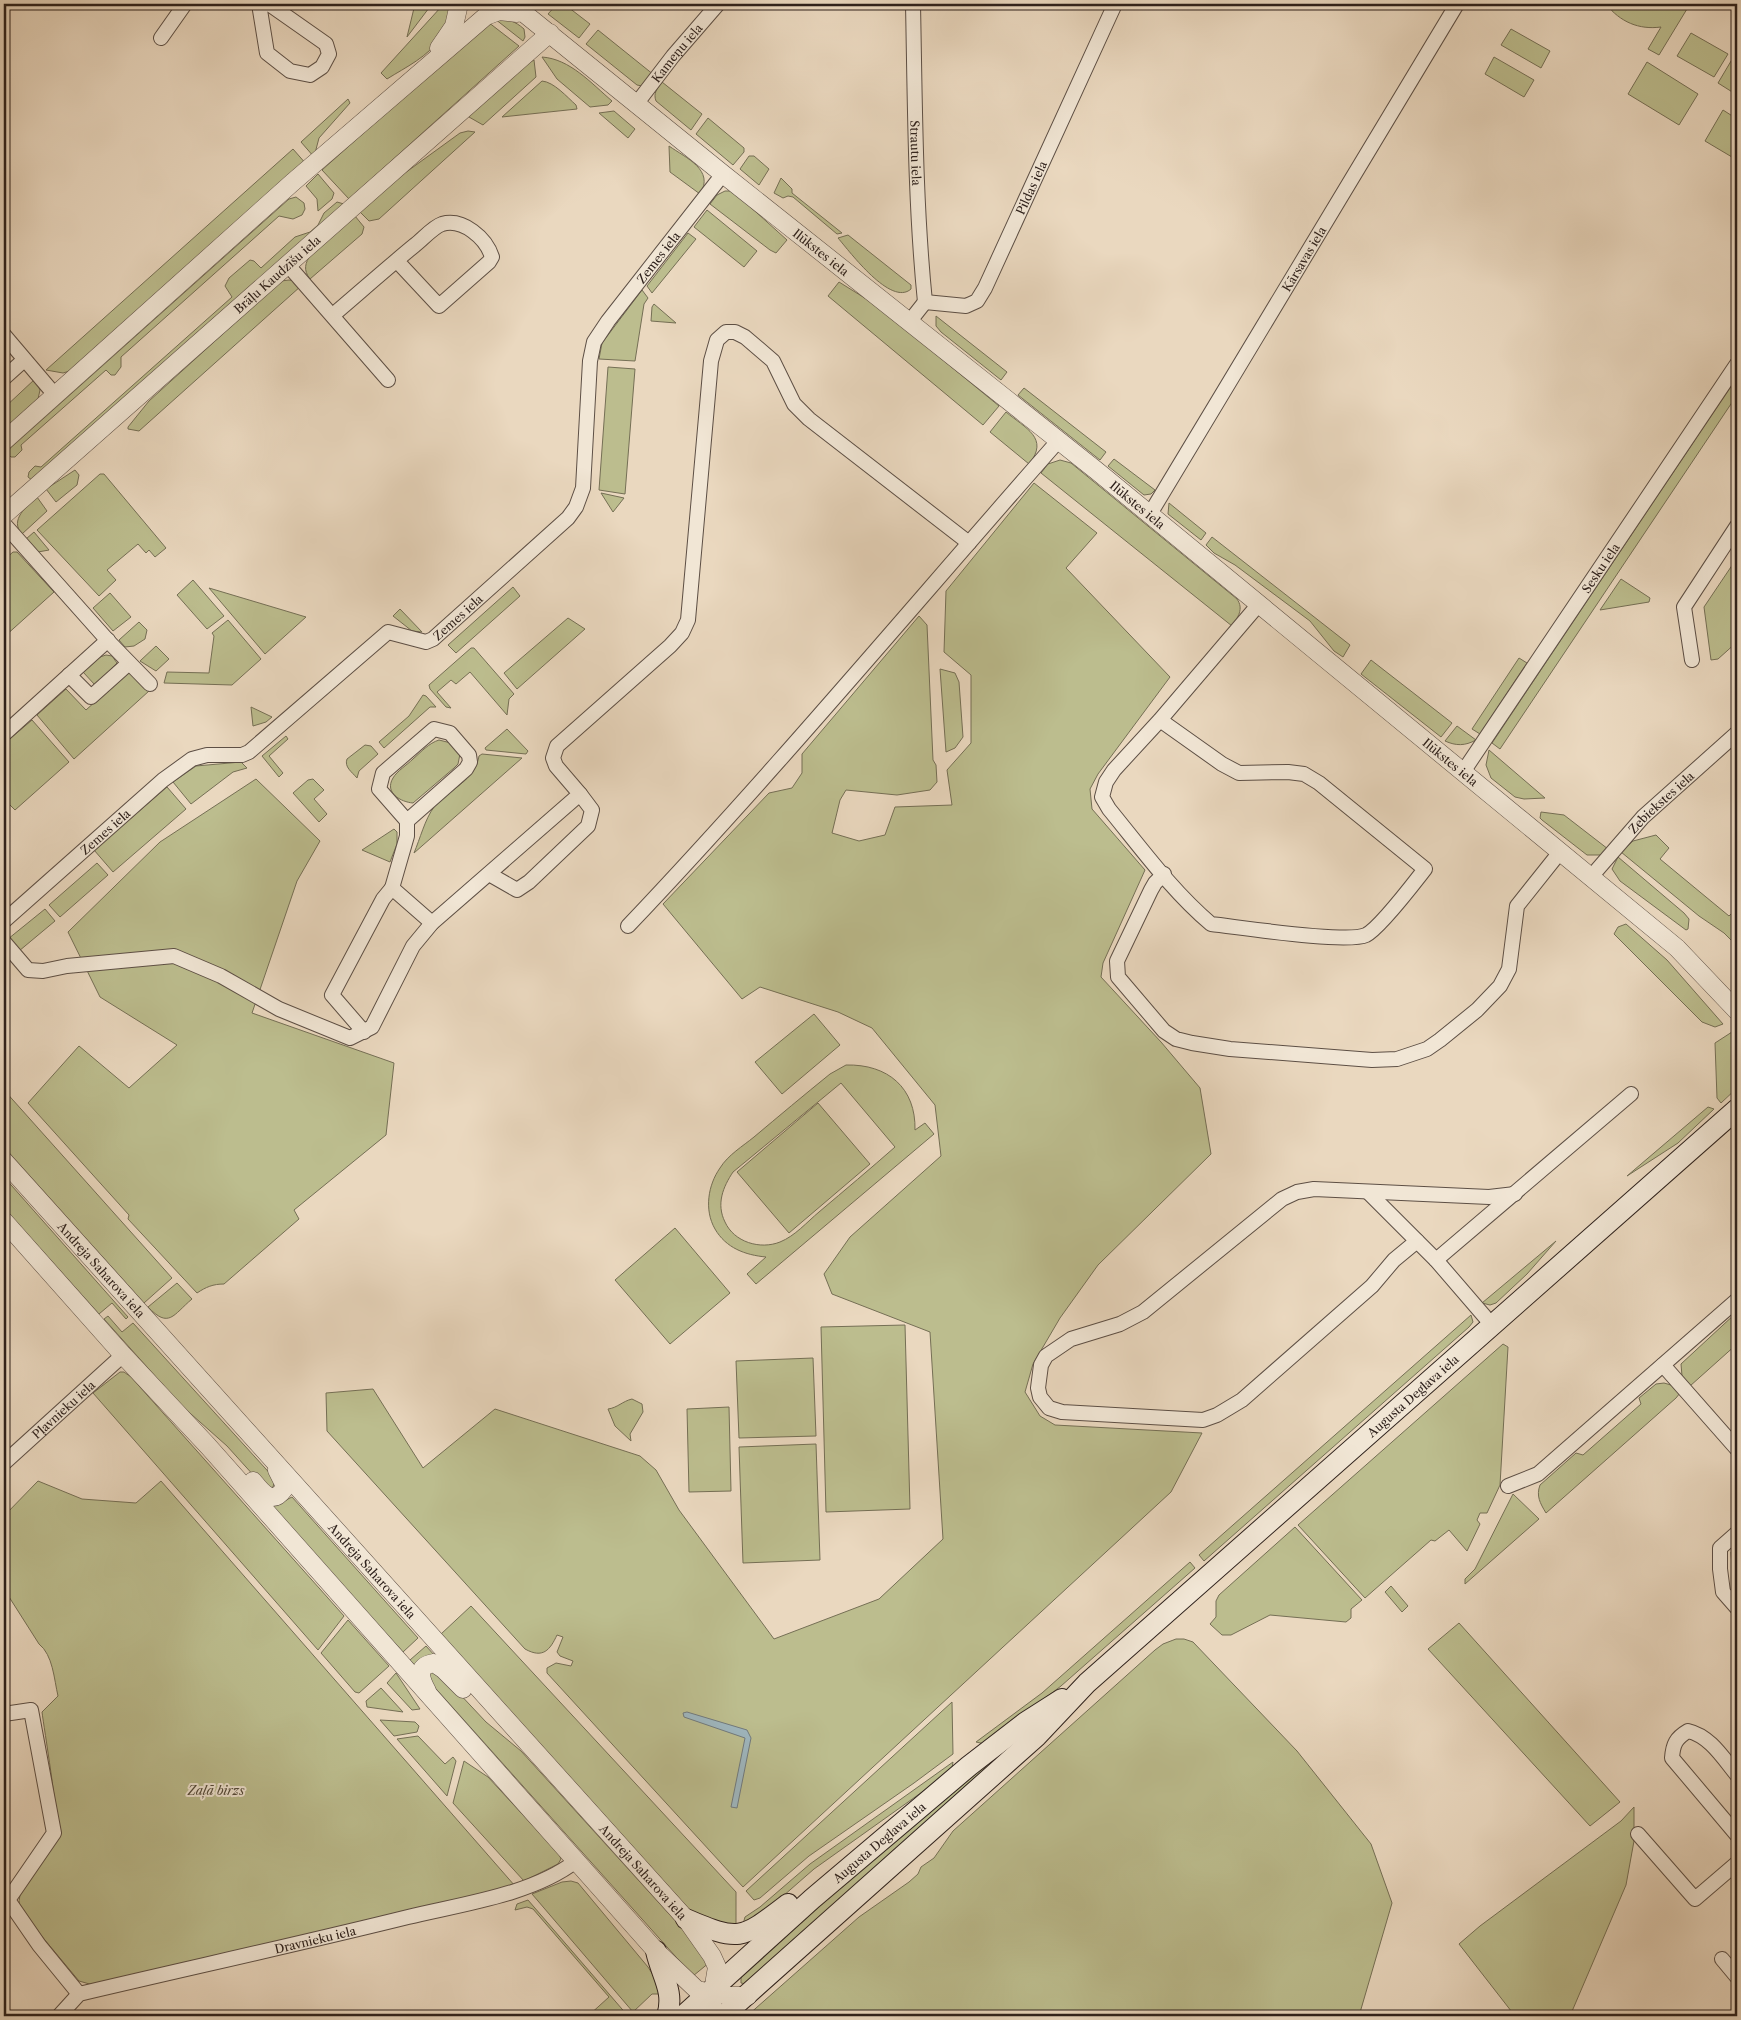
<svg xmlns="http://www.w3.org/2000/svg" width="1741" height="2020" viewBox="0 0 1741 2020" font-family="'Libre Caslon Text',serif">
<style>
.green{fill:#bcbd8e;stroke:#756f55;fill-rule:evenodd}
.water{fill:#9eb6be;stroke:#717a7d}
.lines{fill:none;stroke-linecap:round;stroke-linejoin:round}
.minor-casing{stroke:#5d4f45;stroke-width:16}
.tertiary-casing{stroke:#5d4f45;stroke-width:19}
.secondary-casing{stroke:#2e211c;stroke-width:22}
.minor{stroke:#f1e6d5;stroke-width:14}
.tertiary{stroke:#f1e6d5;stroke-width:18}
.secondary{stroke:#f1e6d5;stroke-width:20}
.labels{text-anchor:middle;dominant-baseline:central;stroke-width:4;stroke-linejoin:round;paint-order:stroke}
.street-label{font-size:12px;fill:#2e211c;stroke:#f1e6d5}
.park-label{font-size:12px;font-style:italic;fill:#524838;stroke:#f1e6d5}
</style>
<rect width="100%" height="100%" fill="#ead8bf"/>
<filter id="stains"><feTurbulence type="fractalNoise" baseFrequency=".004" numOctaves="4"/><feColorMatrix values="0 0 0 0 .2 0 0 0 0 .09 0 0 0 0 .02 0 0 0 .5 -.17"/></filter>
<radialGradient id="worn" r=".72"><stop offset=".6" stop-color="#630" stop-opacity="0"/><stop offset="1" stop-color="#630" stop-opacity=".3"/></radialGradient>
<g class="green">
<polygon points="415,4 432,4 407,37"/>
<polygon points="557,4 564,4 590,24 579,38 548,14"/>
<path d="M1606,4h84l-31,51 -11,-6 13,-22c-22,3 -41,-5 -55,-23z"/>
<path d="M441,7l13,1c-4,9 -8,20 -13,29 -13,20 -35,30 -54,42l-6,-6z"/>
<path d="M495,19c13,0 20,2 29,10l1,8 -2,4z"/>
<polygon points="488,22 519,46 349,199 322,170"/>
<polygon points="1511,29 1550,51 1541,68 1501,45"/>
<polygon points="598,30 654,75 642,86 637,85 586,44"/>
<polygon points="1691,33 1728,54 1714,77 1677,56"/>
<polygon points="1737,51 1737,95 1718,83"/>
<path d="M542,57c28,2 49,26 70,44l-4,4 -18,2 -33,-28z"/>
<polygon points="1494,57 1534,80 1524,97 1485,74"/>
<polygon points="534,60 536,77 483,125 469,117 469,115 523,66"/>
<polygon points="1647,62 1698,94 1679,125 1628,94"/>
<path d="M542,81c12,1 25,16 34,24l1,4 -75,8z"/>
<path d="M662,82l40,32 -11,16 -35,-29c-3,-8 1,-12 6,-19z"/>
<polygon points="348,99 350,103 319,138 314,157 301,142"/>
<polygon points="1723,110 1737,119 1737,160 1705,141"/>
<polygon points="614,111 635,129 628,138 599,113"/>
<polygon points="708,118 744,148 744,152 733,165 696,134"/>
<polygon points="468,131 475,132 379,219 369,221 360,212 387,186 460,133"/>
<path d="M669,146c17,12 46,24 31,48l-30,-22z"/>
<polygon points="293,149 307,165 73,370 63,373 46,370"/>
<polygon points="749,156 754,156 769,169 759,185 740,169"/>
<polygon points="318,174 334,193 332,199 318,211 317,199 306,186"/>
<polygon points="781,178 792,189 792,193 842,233 837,234 793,197 788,196 783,198 774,193"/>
<polygon points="725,191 730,191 736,194 787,240 776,253 770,250 710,204 717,195"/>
<polygon points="296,197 304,203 305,209 302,215 293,219 279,216 121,357 121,367 115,375 111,375 106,370 21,445 22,450 15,457 11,457 6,452 289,199"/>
<polygon points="337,202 344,204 33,481 28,477 29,472 35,466 41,467 232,297 225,286 229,278 250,260 254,261 261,268 295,237 310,232 318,225 324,213"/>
<polygon points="707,210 757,251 744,267 694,227"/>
<path d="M355,216l9,11 -2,7 -52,45c-7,-9 -5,-16 1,-25z"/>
<polygon points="688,233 696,239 652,293 647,286"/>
<path d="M848,235l63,50v4c-20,18 -61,-37 -73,-51z"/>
<polygon points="289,280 295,281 301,286 139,431 128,429 128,427 149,401 281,281"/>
<polygon points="839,282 876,305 999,406 983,425 828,296"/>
<polygon points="642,290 648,298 644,304 635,361 599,359 602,343"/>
<polygon points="654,304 676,323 651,321 652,307"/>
<polygon points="936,316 1007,372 1001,380 941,332 936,326"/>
<polygon points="608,367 635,369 625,494 599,490"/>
<polygon points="1737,377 1737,395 1500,749 1492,743"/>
<polygon points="35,379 40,390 38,399 4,431 4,408"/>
<polygon points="1024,388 1106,452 1100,460 1018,395"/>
<path d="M1006,412c19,16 44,26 23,52l-39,-32z"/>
<polygon points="1114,459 1155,490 1151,494 1144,495 1108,466"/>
<path d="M1060,460l11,3 166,136c7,10 1,18 -5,27l-191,-153 7,-9z"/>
<polygon points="75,470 79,475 77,485 56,502 46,489"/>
<polygon points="100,474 104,474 166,548 155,557 149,550 146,553 138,544 107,570 116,580 99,596 37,530"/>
<path d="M1034,483l63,50 -31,35 104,109 -72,97 -8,15 2,20 53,61 -42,93 -2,14 60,65 39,46 11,66 -113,111 -38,53 -27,46 -8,28 15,24 15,9 147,8 -31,59 -428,395 -196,-214v-5l9,-5 15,3 2,-5 -13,-5 -3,-4 6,-15 -6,-2c-7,15 -14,24 -32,14l-198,-218 -1,-38 47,-4 50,79 72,-59 145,47 16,14 23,40 95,129 105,-40 64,-60 -13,-207 -98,-38 -8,-20 26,-37 91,-81 -6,-51 -63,-77 -34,-16 -78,-25 -18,12 -79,-95 106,-111 23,-5 10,-15v-19l117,-138 8,9 6,135 3,5 1,17 -7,8 -33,5 -51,-5 -6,10 -8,33 27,8 26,-6 10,-28 57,-2 -5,-35 24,-27v-68l-27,-23 2,-61z"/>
<polygon points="601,493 624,498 613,512"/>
<path d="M37,497l10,14 -25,23c-13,-14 5,-28 15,-37z"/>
<polygon points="1169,503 1206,533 1201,540 1168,514"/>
<polygon points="34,532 49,550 38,552 26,539"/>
<polygon points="1212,537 1350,645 1343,657 1334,651 1310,621 1235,565 1214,553 1206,545"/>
<polygon points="13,552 17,552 54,592 4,637 4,560"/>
<polygon points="1737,558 1737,642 1718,659 1711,660 1704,607"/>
<polygon points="1621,579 1650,598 1649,602 1600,610"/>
<polygon points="193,580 224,616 207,629 177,595"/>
<polygon points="513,587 520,596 456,653 448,645"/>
<polygon points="209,588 306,617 265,654"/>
<polygon points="110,593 131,617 113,631 93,608"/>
<polygon points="400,609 422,632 412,631 393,616"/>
<polygon points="568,618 585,629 517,689 504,673"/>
<polygon points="228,620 261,659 232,685 164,683 167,672 209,673 214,636 212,633"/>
<polygon points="139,622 147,630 145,639 134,646 125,647 119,640"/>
<polygon points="156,646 169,659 156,671 140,661"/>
<polygon points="471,648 474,648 514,694 509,699 507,715 470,672 456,684 451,680 437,692 451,708 446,707 430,689 429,685"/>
<polygon points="106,655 112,656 117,663 95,685 83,672 100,657"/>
<polygon points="1519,658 1527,663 1480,734 1472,729"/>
<polygon points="1371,660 1452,723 1441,737 1361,674"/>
<polygon points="940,669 955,673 959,682 963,737 955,748 946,752"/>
<polygon points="129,671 149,691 74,759 37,715 66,689 86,710"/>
<polygon points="423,695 426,696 436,707 430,707 384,748 379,742 409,716"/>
<polygon points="251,707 272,717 266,722 253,726"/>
<polygon points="32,720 69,762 15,810 4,799 4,744"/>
<path d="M1457,726l19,14c-11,6 -20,6 -31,1z"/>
<polygon points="507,729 528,751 526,754 486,750 485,748"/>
<polygon points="286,736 288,739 269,756 283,773 279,777 262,756"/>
<path d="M439,740l12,3 9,11 -2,10 -4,4 -41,35c-12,-1 -29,-10 -20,-25 4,-7 14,-13 20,-19 8,-7 16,-16 26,-19z"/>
<path d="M365,745l6,1 7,8 -19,17 -2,7c-5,-6 -13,-11 -10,-19z"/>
<polygon points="1489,750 1545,798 1524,799 1515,797 1491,778 1486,765"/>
<path d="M482,754l40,4 -108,95c6,-14 11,-34 20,-46 15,-18 41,-26 45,-51z"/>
<polygon points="241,762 247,768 233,772 191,804 173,782 196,766"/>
<path d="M256,779l64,62 -23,40 -45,132 142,50 -8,72 -92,75 5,9 -75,65c-11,0 -18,3 -27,9l-69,-74 1,-4 -101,-112 51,-57 50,42 48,-43 -77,-48 -32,-65 92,-90z"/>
<polygon points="313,779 324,790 314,799 327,814 319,822 293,793 308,780"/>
<polygon points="167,787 186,809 113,872 94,850"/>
<polygon points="1541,812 1564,815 1608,849 1601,855 1587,855 1542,820 1540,818"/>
<polygon points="394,829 397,832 397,844 390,862 362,850"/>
<polygon points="1656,835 1669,848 1660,859 1729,916 1737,908 1737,946 1724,933 1699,916 1621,852 1633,841"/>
<polygon points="1618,857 1684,913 1689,919 1688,929 1686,930 1620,881 1612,869"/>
<polygon points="97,863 108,875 60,917 49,905"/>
<polygon points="45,909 55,921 19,951 8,939"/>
<polygon points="1626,924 1667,960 1723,1024 1715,1027 1702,1022 1614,934 1618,927"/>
<polygon points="814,1014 840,1045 782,1094 755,1062"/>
<polygon points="1732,1032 1737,1039 1737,1088 1721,1103 1717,1098 1715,1043"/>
<path d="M846,1065c42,-1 70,23 69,65l10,-7 9,11 -178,150 -9,-10 19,-17c-21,-2 -40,-9 -51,-28 -11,-19 -7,-44 5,-61 8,-13 23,-22 34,-31 25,-21 50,-42 76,-63zM841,1083l54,64c-25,22 -50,43 -76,65 -12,10 -24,24 -39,30 -20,8 -46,0 -55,-20 -9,-18 -2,-35 8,-50z"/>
<polygon points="4,1090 172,1278 144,1303 4,1147"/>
<polygon points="818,1103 870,1164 789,1233 737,1172"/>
<polygon points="1708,1107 1714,1109 1678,1143 1627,1176"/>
<polygon points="4,1177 128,1317 126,1319 112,1303 99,1314 4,1208"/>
<polygon points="675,1228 730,1293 670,1344 615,1280"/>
<polygon points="1556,1241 1527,1274 1496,1303 1490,1305 1482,1303"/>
<path d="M177,1283l15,16c-19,16 -23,30 -44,8z"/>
<polygon points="1736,1313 1737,1344 1690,1386 1682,1376 1681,1364"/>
<polygon points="1471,1315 1473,1322 1469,1327 1204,1561 1199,1555"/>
<polygon points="108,1316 122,1332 133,1323 275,1479 273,1487 270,1489 265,1488 227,1446 182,1406 104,1319"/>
<polygon points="905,1325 910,1509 826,1512 821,1327"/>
<polygon points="1503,1344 1508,1347 1500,1485 1487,1513 1480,1513 1477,1520 1480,1524 1467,1551 1449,1530 1435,1541 1431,1540 1365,1598 1298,1525"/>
<polygon points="813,1358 816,1436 739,1438 736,1361"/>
<polygon points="120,1372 124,1372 131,1377 344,1616 318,1650 93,1393"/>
<path d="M1664,1383l7,2 9,8 -4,5 -130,115c-6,-10 -10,-17 -6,-28l36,-32 7,2 58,-51 -2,-6 17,-14z"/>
<path d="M632,1399l10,5 1,8 -13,22 1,7 -16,-15 -7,-17c9,-1 15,-8 24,-10z"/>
<polygon points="729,1407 731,1491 689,1492 687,1409"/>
<polygon points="816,1444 820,1560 743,1563 739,1447"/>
<path d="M38,1481l44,18 54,4 25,-22 354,405 -202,47 -213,54 -21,-6 -59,-71c-7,-24 27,-60 36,-83 3,-9 -12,-99 -14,-115l16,-16c-4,-17 -5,-41 -19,-52l-35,-55v-73z"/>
<polygon points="1513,1494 1539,1519 1465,1584 1465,1579 1475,1569"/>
<polygon points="292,1497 418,1638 403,1652 268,1503 280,1503"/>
<polygon points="1295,1527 1362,1600 1351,1609 1351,1618 1346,1622 1270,1615 1231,1635 1222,1635 1210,1624 1216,1617 1216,1601 1219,1595"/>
<polygon points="1736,1548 1737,1549 1737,1591 1733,1584 1731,1552"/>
<polygon points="1190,1562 1195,1568 1061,1686 985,1744 976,1742 1042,1693"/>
<polygon points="1391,1586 1408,1606 1402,1612 1385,1592"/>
<polygon points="471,1606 736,1892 736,1925 711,1921 690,1910 441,1634"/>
<polygon points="348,1620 389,1666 359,1693 355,1692 321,1653"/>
<polygon points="1459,1623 1620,1802 1590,1826 1428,1649"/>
<polygon points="1176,1639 1184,1639 1193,1642 1297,1751 1371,1844 1392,1903 1359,2016 747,2016 859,1917 909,1882 918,1874 921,1867 934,1858 953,1831 1155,1650 1163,1644"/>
<polygon points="426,1646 436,1657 416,1667 410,1660"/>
<polygon points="431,1670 440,1673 486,1722 521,1751 700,1948 710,1962 693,1976 429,1681 428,1672"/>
<polygon points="396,1673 420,1709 412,1710 387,1683"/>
<polygon points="381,1688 403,1712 367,1707 366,1701"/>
<polygon points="952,1702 953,1754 914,1783 809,1856 760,1898 754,1900 746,1891"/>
<polygon points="380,1720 415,1722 419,1726 417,1732 394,1736"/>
<polygon points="418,1736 445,1764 453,1757 456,1761 447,1796 397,1739"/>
<polygon points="1012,1749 746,1984 741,1983 741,1975 926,1812 1005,1750"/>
<polygon points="464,1761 488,1777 559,1854 561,1859 558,1864 524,1881 453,1803"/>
<polygon points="953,1762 952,1768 946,1775 814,1869 767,1910 743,1924 745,1917 760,1907 810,1864"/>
<polygon points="1634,1807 1634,1841 1626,1885 1570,2016 1515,2016 1459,1944 1480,1926 1621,1821"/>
<polygon points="571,1881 578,1883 648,1967 665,1994 652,1994 633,2012 532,1894 562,1882"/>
<polygon points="528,1900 628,2016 588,2016 609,1997 533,1909 527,1907 515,1910 517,1904"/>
</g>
<polygon class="water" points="687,1712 747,1730 751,1738 737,1808 731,1807 745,1738 684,1717 683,1713"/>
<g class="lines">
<defs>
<g id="minor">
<polyline points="259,4 267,53 290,71 310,75 322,67 329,54 326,44 269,4"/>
<path id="s1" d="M913,4c2,99 2,199 12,298"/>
<polyline points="161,38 185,4"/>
<path id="s2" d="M637,103l36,-47 45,-52"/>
<polyline points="287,264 388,380"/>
<path id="s3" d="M925,302l41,4 11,-5 8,-13 130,-284"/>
<path d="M333,315c27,-23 54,-47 82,-70 8,-6 18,-18 27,-21 21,-6 44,14 50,33l-3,5 -50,44 -42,-45"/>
<polyline points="910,321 925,302"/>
<polyline points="4,335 55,395"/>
<polyline points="4,378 24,360"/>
<path id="s4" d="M1150,514l307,-510"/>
<polyline points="4,524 110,643 150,684"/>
<polyline points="1692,660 1684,607 1737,526"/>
<polyline points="69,675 91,697 129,663"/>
<path d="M1160,720l62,44 17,9 49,-1 16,2 15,9 106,86c-11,14 -45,59 -59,66 -20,9 -127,-8 -155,-11 -39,-33 -70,-76 -102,-115l-7,-12 4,-15 8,-12 46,-50 99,-116"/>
<polyline points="4,734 108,640"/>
<path id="s5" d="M1463,772l274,-408"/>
<polyline points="407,821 379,789 383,773 434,729 450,733 469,755 470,762 466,769 407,821 407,836 392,888 432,923"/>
<polyline points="489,874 517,890 529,882 588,826 592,810 580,794"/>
<polyline points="1164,874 1155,883 1151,890 1117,961 1118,977 1164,1031 1176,1039 1192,1043 1230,1049 1372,1060 1397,1059 1427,1049 1440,1040 1477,1010 1500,986 1509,969 1517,906 1560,852"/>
<path id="s6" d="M1590,878l53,-61 94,-84"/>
<path id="s7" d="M4,921l159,-141 29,-21 15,-4h35l7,-3 139,-120 38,10 7,-3 135,-121 8,-11 7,-19 7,-127 4,-19 14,-21 115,-147"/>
<path d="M628,926c149,-157 288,-324 431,-486"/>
<polyline points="4,942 28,970 43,971 67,966 174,956 221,976 279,1009 350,1038 372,1027 413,946 432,923 580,794 556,766 553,758 557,746 670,646 682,633 688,620 711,361 717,340 726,332 735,332 745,337 773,361 794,404 809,419 969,543"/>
<polyline points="364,1032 332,995 383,899 392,888"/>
<polyline points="1369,1193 1436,1260 1492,1325"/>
<polyline points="1417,1241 1394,1260 1372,1286 1242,1400 1217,1415 1203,1420 1062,1412 1049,1408 1040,1397 1038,1388 1041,1365 1046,1356 1071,1339 1120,1324 1143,1312 1282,1199 1297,1192 1314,1189 1489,1197 1515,1194"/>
<polyline points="1436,1260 1631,1094"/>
<polyline points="1663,1365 1737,1449"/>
<path id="s8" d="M4,1463l119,-108"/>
<polyline points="1508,1486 1538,1474 1737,1300"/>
<polyline points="1737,1533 1720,1548 1720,1569 1723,1592 1737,1608"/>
<polyline points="4,1714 31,1710 54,1833 8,1900 39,1945 79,1994"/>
<path d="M1737,1775c-14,-17 -27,-39 -49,-44 -12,7 -15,13 -16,27l65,77"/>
<polyline points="1638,1834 1695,1899 1737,1863"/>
<polyline points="1722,1959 1737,1977"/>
<path id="s9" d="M59,2016l20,-22c110,-26 220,-50 329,-77 53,-13 124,-22 168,-56"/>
</g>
<g id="tertiary">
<path id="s10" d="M502,4l23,10 198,160 374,297 580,477 60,63"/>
<polyline points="439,48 454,26 459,4"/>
<polyline points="4,441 293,182 486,16 499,11 517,13"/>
<path id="s11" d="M4,515l546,-482"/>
<path id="s12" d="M4,1161l682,758 26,37 5,11 -4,24 -1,25"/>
<polyline points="4,1221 123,1355 208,1446 656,1951 697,1990 730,1996 748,1996"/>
<path d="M253,1481c9,11 19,25 31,8v-5l-7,-14"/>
<path d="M427,1691c-7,-13 -11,-25 7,-28l9,6 20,20"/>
</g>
<g id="secondary">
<path d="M686,1919c54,23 55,21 102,-15"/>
<path d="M656,1951c5,24 19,40 11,65"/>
<path id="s13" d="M683,2016l129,-117 157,-133 57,-44 36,-23"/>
<path id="s14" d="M723,2016l314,-280 50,-53 650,-574"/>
</g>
</defs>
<use href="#minor" class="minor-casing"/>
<use href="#tertiary" class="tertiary-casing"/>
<use href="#secondary" class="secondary-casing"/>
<use href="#minor" class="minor"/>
<use href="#tertiary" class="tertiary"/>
<use href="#secondary" class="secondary"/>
</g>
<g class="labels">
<g class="street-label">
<text stroke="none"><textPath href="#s2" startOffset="64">Kameņu iela</textPath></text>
<text stroke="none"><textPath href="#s1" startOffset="149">Strautu iela</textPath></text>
<text stroke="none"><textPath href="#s3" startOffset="179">Pildas iela</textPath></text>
<text stroke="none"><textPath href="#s10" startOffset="405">Ilūkstes iela</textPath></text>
<text stroke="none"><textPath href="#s7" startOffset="1005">Zemes iela</textPath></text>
<text stroke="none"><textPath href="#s4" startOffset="298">Kārsavas iela</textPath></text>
<text stroke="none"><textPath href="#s11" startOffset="364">Brāļu Kaudzīšu iela</textPath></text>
<text stroke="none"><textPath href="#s10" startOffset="810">Ilūkstes iela</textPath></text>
<text stroke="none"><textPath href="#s5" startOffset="246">Sesku iela</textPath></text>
<text stroke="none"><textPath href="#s7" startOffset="570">Zemes iela</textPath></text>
<text stroke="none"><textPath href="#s10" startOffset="1215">Ilūkstes iela</textPath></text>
<text stroke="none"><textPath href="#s6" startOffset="104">Zebiekstes iela</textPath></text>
<text stroke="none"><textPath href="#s7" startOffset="135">Zemes iela</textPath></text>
<text stroke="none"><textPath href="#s12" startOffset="146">Andreja Saharova iela</textPath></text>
<text stroke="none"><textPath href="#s14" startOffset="928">Augusta Deglava iela</textPath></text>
<text stroke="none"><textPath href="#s8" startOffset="80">Pļavnieku iela</textPath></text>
<text stroke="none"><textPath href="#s12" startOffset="551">Andreja Saharova iela</textPath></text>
<text stroke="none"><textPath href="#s13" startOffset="262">Augusta Deglava iela</textPath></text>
<text stroke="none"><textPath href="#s12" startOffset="956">Andreja Saharova iela</textPath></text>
<text stroke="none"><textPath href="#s9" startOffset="272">Dravnieku iela</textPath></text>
</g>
<g class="park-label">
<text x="216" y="1790">Zaļā birzs</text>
</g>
</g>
<rect width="1741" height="2020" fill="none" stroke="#ead8bf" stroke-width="20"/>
<rect x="5" y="5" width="1731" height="2010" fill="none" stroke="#2e211c" stroke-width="2.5"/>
<rect x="10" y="10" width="1721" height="2000" fill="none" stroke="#2e211c"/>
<rect width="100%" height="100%" filter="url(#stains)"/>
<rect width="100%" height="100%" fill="url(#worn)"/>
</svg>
